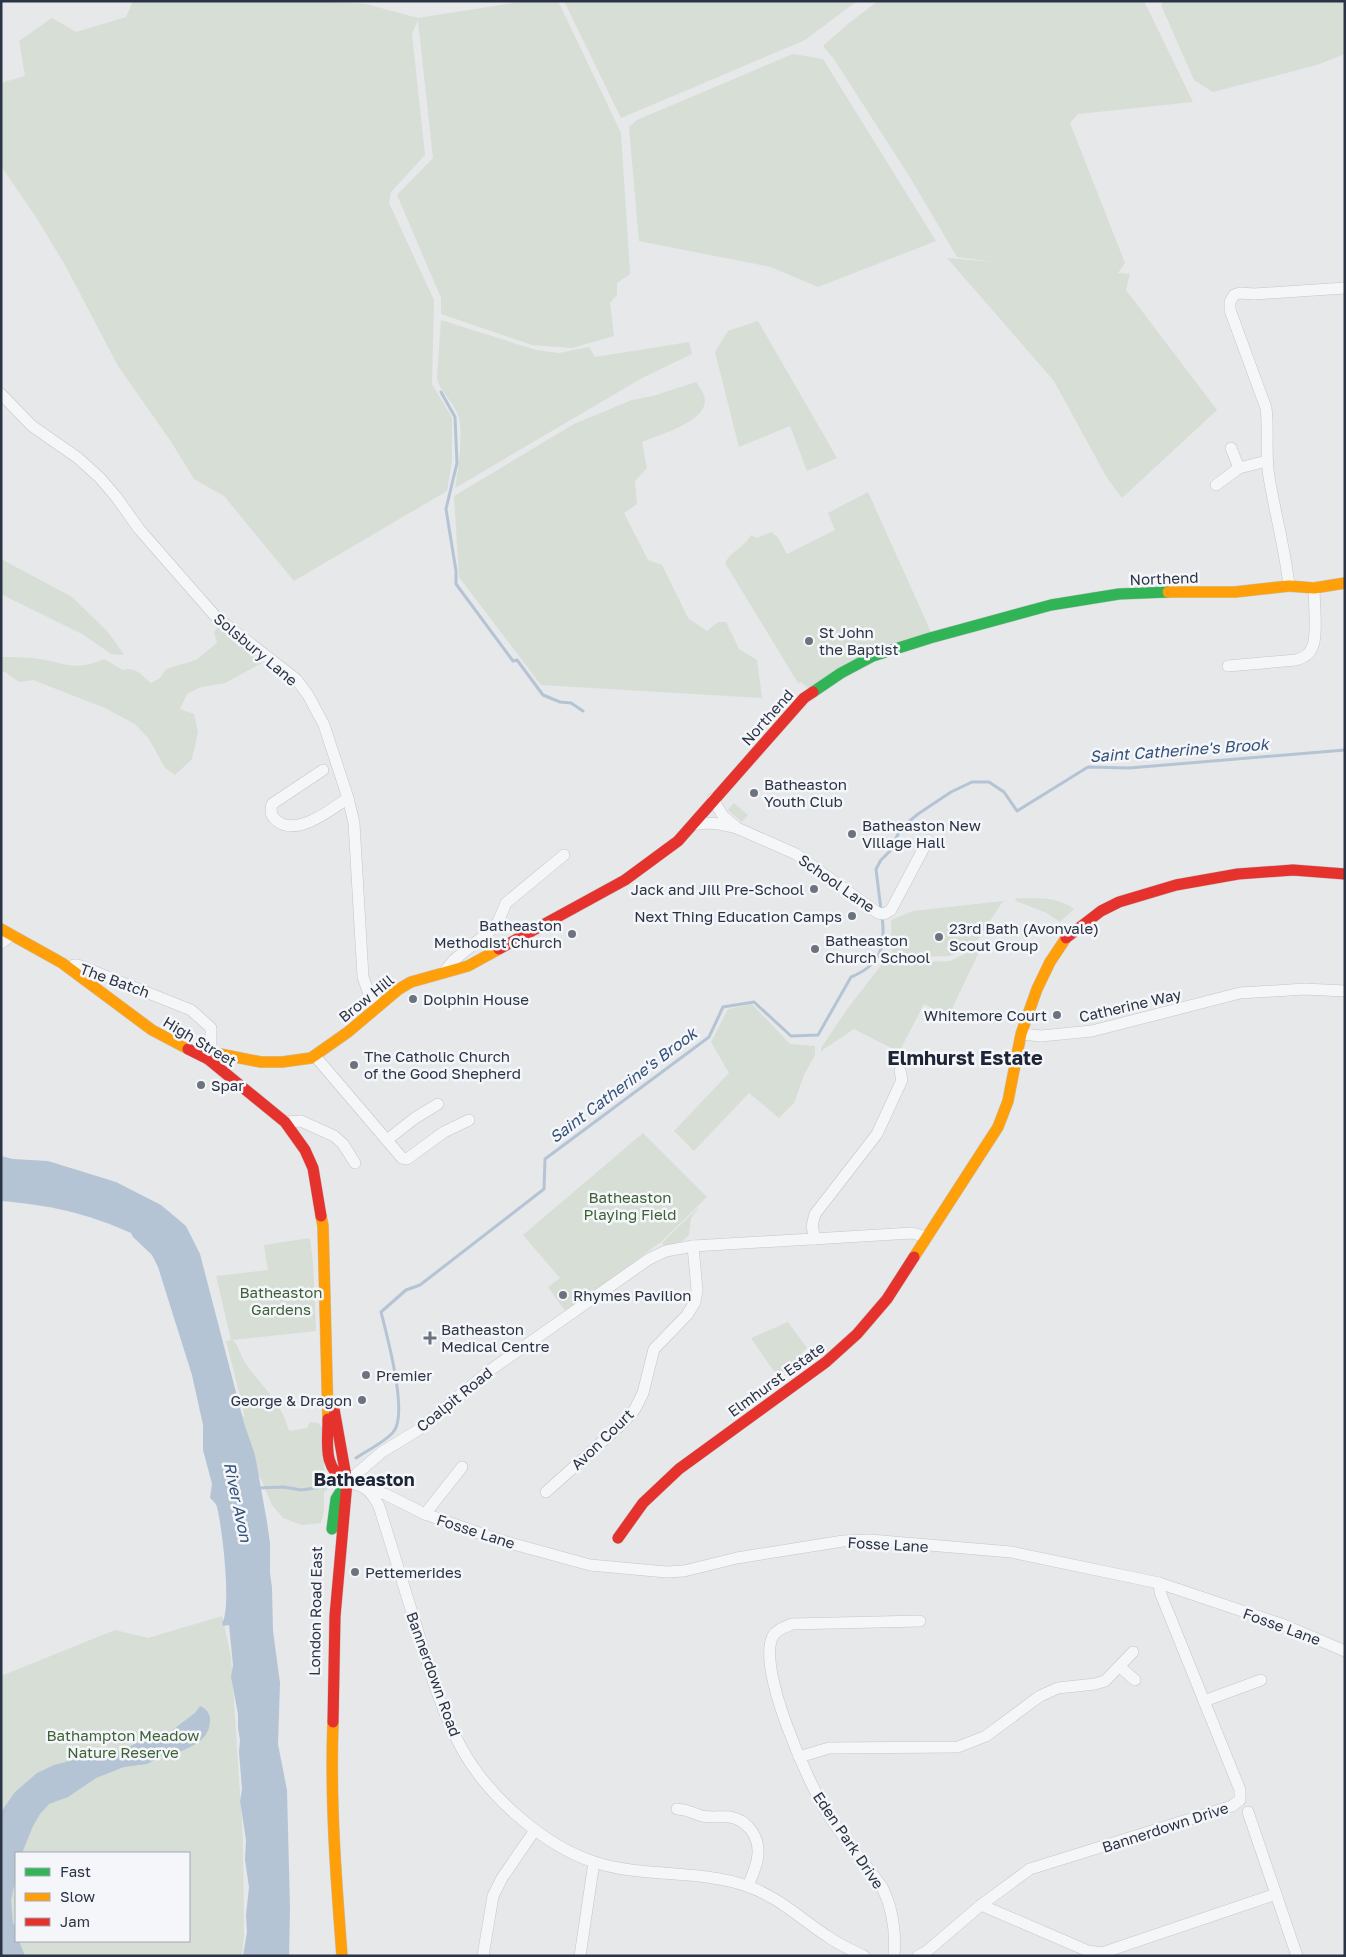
<svg xmlns="http://www.w3.org/2000/svg" width="1346" height="1957" viewBox="0 0 1346 1957" font-family="'Golos Text',sans-serif">
<style>
.green{fill:#d6ded6;fill-rule:evenodd}
.water{fill:#b4c4d5}
.lines{fill:none;stroke-linecap:round;stroke-linejoin:round}
.stream{stroke:#b4c4d5;stroke-width:3}
.street-casing{stroke:#c4c6c8;stroke-width:12}
.fast-casing{stroke:#c4c6c8;stroke-width:12}
.slow-casing{stroke:#c4c6c8;stroke-width:12}
.jam-casing{stroke:#c4c6c8;stroke-width:12}
.street{stroke:#f5f6f7;stroke-width:11}
.fast{stroke:#30b455;stroke-width:11}
.slow{stroke:#ff9f0a;stroke-width:11}
.jam{stroke:#e5322d;stroke-width:11}
.poi-dot{fill:#6c737f;stroke:#f4f6f9;stroke-width:2}
.labels{text-anchor:middle;dominant-baseline:central;stroke-width:5;stroke-linejoin:round;paint-order:stroke}
.street-label{font-size:15px;fill:#2b3445;stroke:#f4f6f9}
.poi-label{font-size:15px;fill:#2b3445;stroke:#f4f6f9;text-anchor:start}
.park-label{font-size:15px;fill:#3f6138;stroke:#f4f6f9}
.water-label{font-size:16px;font-style:italic;fill:#34527a;stroke:#f4f6f9}
.quarter-label{font-size:18px;font-weight:bold;fill:#1d2536;stroke:#f4f6f9}
.district-label{font-size:20px;font-weight:bold;fill:#1d2536;stroke:#f4f6f9}
</style>
<rect width="100%" height="100%" fill="#e6e8ea"/>
<g class="green">
<polygon points="133,1 310,1 366,4 418,18 526,1 558,1 621,133 630,274 617,283 617,295 610,303 614,336 572,348 532,345 441,314 441,298 397,195 433,158 418,20 412,34 425,155 391,192 389,203 434,300 432,384 452,418 452,461 447,491 294,581 224,496 194,479 170,440 118,366 65,265 36,217 1,166 1,83 25,76 19,41 52,18 76,32 126,17"/>
<polygon points="564,1 857,1 805,40 621,118"/>
<polygon points="878,1 1144,1 1193,102 1078,114 1070,123 1125,263 1118,273 1130,274 1126,290 1217,410 1122,498 1107,478 1054,381 947,258 995,262 957,257 911,179 834,59 823,46 849,23"/>
<polygon points="1164,1 1345,1 1345,54 1317,65 1213,92 1194,80 1161,5"/>
<polygon points="793,54 823,59 936,241 818,287 771,267 639,241 629,127 637,120"/>
<path d="M441,320l95,30 23,3 30,-6 6,10 94,-15 3,12 -50,24 -187,110c3,-18 9,-57 3,-73 -5,-14 -18,-23 -21,-37z"/>
<polygon points="758,321 837,458 807,471 790,426 739,447 715,352 728,331"/>
<path d="M696,382c3,4 7,9 8,14 8,25 -44,38 -62,46l5,26 -12,13 2,23 -13,9 24,47 14,5 26,53 19,13 11,-9h8l13,27 18,11 5,38 -221,-13 -82,-108 -5,-81 120,-72 58,-24 21,-4z"/>
<path d="M868,492l63,140 -123,56 -7,-6 -3,1 -73,-120c6,-12 20,-16 26,-28l5,3 16,-6 2,3 3,1 10,18 48,-24 -7,-17z"/>
<polygon points="1,559 72,597 108,632 124,655 111,654 84,635 1,594"/>
<path d="M218,627l44,36 -37,20 -24,4 -14,7 -7,15 14,5 4,18 -6,27 -17,16 -10,-7 -16,-29 -14,-15 -30,-16 -72,-28 -14,2 -14,-10h-4v-15c11,0 21,0 31,1 30,3 41,15 72,1l19,11c15,-3 17,5 28,13l9,-5 6,-9 30,-9 21,-17 -3,-11z"/>
<polygon points="734,803 748,815 742,822 728,810"/>
<path d="M1017,898c22,1 38,-3 57,11l-14,13 -13,-9 -31,-12 -1,-2z"/>
<polygon points="1003,901 975,944 950,956 892,958 891,920 913,911"/>
<polygon points="977,948 980,950 948,1017 924,1004 899,1052 854,1029 821,1051 821,1048 848,1008 886,959 891,963 950,961"/>
<polygon points="752,1004 790,1044 815,1046 815,1055 804,1075 794,1103 779,1118 749,1093 694,1151 674,1131 729,1073 711,1042 728,1009"/>
<polygon points="643,1133 707,1197 662,1241 566,1312 548,1287 560,1278 523,1235"/>
<polygon points="699,1207 691,1218 689,1235 682,1241 666,1247 662,1243"/>
<path d="M310,1238l3,25 3,68 -83,9c6,6 8,17 13,24 17,25 35,36 43,67l18,-3 3,-6 8,1 8,10 -2,37 3,7v13l-3,2v19l-3,12 -19,2 -19,-7 -11,-13 -12,-28 -10,-6 -11,-53 5,-2 -1,-9 -17,-66 5,-1 -15,-64 52,-6 -4,-25z"/>
<polygon points="788,1322 807,1348 797,1358 791,1371 775,1373 751,1338"/>
<path d="M222,1616l9,40 12,184 1,94 -2,22h-241v-280l114,-46 33,8zM16,1853h173v88h-173z"/>
</g>
<g class="water">
<path d="M1,1156l12,3 35,2 68,21 45,23 25,21 14,28 44,169 11,32 12,67 3,21v30l2,15 1,43 7,52 -2,61 9,46 3,119 -1,47h-46l4,-24 -1,-17 3,-28 -4,-27 1,-20 -6,-39 2,-12 -3,-37 1,-12 -2,-12v-14l-7,-37 2,-12 -4,-40 -6,1 -1,-3c10,-14 0,-97 -5,-116 -1,-4 -4,-6 -7,-9l2,-14 -9,-34v-25l-11,-50 -34,-108 -6,-12 -19,-18 -2,-4c-44,-20 -82,-28 -130,-32z"/>
<path d="M200,1706c5,2 9,6 10,12 1,26 -23,29 -41,39l-5,-2 -17,9 -23,3 -28,11 -28,19 -19,7 -9,10 -7,12 -11,27h-6v25l-5,22 2,23 3,4v14h3l6,15h-24v-144l14,-20 22,-19 17,-8 19,-5 23,-3 21,-5 22,-10h8l24,-11 24,-18z"/>
</g>
<g class="lines">
<g class="stream">
<polyline points="441,392 455,417 457,463 446,509 456,571 456,584 513,661 517,660 543,695 560,702 571,703 583,711"/>
<polyline points="881,910 876,869 881,860 890,851 901,828 918,814 951,792 972,782 989,782 1004,792 1017,811 1088,767 1129,768 1345,750"/>
<path d="M356,1458c10,-7 31,-17 38,-27 14,-19 -7,-95 -13,-119l25,-22 14,-5 124,-96 1,-30 164,-122 14,-30 31,-5 37,34 27,-1 33,-58c30,-12 35,-31 31,-61"/>
<polyline points="257,1488 284,1487 301,1490 323,1487"/>
</g>
<defs>
<g id="street">
<polyline points="1,394 32,426 78,458 100,478 117,498 139,529 216,617 296,679 308,695 324,725 348,798 354,823 363,977 371,1000 378,1005"/>
<polyline points="1231,448 1239,468"/>
<polyline points="1216,485 1239,468 1267,461"/>
<path d="M1289,586c-4,-37 -14,-73 -20,-109 -4,-24 0,-46 -3,-69l-36,-98v-8l4,-7 6,-2 14,1 91,-6"/>
<path d="M1228,666l68,-6c7,-2 13,-5 16,-12 6,-11 2,-46 2,-60"/>
<path d="M323,770l-51,34c-2,8 -1,12 5,17 20,16 55,-12 71,-23"/>
<path d="M692,825c16,-4 29,-1 45,3l-14,-12 -10,-17"/>
<polyline points="737,828 796,854 878,913 884,914 891,910 928,840"/>
<polyline points="1,943 12,935"/>
<polyline points="72,969 74,965 78,965 191,1010 211,1028 211,1056"/>
<polyline points="444,972 454,960 491,930 498,922 506,903 564,855"/>
<polyline points="1021,1034 1041,1036 1092,1031 1240,993 1305,989 1345,991"/>
<polyline points="315,1056 402,1158 407,1159 444,1132 469,1120"/>
<polyline points="285,1122 301,1121 334,1136 343,1144 355,1163"/>
<polyline points="387,1140 415,1118 438,1104"/>
<polyline points="815,1239 812,1226 815,1214 877,1134 902,1080 900,1071"/>
<path d="M347,1482c17,4 23,7 32,24 13,42 26,84 39,126 12,39 24,81 44,117 26,47 81,96 132,113 49,16 104,7 153,24 30,10 54,33 80,50 11,8 24,14 37,20"/>
<polyline points="347,1482 382,1452 418,1430 489,1371 649,1259 666,1251 693,1246 912,1233 927,1237"/>
<polyline points="546,1492 623,1423 635,1409 643,1393 654,1349 687,1315 695,1302 697,1290 693,1246"/>
<polyline points="371,1493 377,1492 385,1494 425,1514 499,1540 590,1565 666,1572 684,1571 737,1558 843,1541 870,1540 1011,1552 1159,1583 1284,1625 1345,1651"/>
<polyline points="425,1514 462,1467"/>
<polyline points="1120,1667 1135,1680"/>
<polyline points="1204,1701 1261,1680"/>
<polyline points="799,1757 829,1748 958,1747 986,1736 1040,1696 1058,1688 1095,1684 1105,1681 1133,1652"/>
<path d="M677,1809c14,1 14,4 25,7 9,2 19,0 28,1 17,3 29,19 28,36 0,11 -6,23 -10,33"/>
<polyline points="1248,1812 1297,1956"/>
<polyline points="981,1905 1088,1951 1102,1953 1276,1894"/>
<polyline points="483,1956 493,1896 502,1878 535,1830"/>
<polyline points="580,1956 594,1862"/>
<path d="M894,1956c2,-25 -1,-47 -12,-69 -18,-25 -40,-50 -56,-76 -18,-29 -70,-144 -53,-175 4,-7 12,-9 19,-12l128,-3"/>
<polyline points="918,1956 926,1952 981,1905 1030,1869 1232,1806 1240,1800 1240,1790 1160,1592 1159,1583"/>
</g>
<g id="fast">
<polyline points="813,692 841,673 873,656 930,638 1051,605 1119,594 1168,592"/>
<polyline points="332,1529 336,1499 346,1483"/>
</g>
<g id="slow">
<polyline points="1168,592 1235,592 1289,586 1314,588 1345,583"/>
<polyline points="1,929 62,963 152,1030 188,1049"/>
<polyline points="208,1059 211,1056 220,1054 261,1062 282,1062 311,1058 348,1032 399,989 411,982 468,966 499,949"/>
<polyline points="321,1216 323,1226 328,1419"/>
<polyline points="914,1257 998,1127 1008,1101 1021,1034 1037,989 1050,962 1066,938"/>
<path d="M333,1722c-3,78 3,156 9,234"/>
</g>
<g id="jam">
<polyline points="1066,938 1101,911 1119,902 1176,885 1238,874 1293,870 1345,874"/>
<polyline points="499,949 625,880 678,841 804,698 813,692"/>
<polyline points="188,1049 208,1059 285,1122 305,1150 313,1168 321,1216"/>
<path d="M328,1419c0,25 -6,48 19,63"/>
<polyline points="618,1538 643,1503 679,1469 826,1362 857,1334 887,1299 914,1257"/>
<polyline points="333,1722 335,1616 347,1482 334,1409"/>
</g>
</defs>
<use href="#street" class="street-casing"/>
<use href="#fast" class="fast-casing"/>
<use href="#slow" class="slow-casing"/>
<use href="#jam" class="jam-casing"/>
<use href="#street" class="street"/>
<use href="#fast" class="fast"/>
<use href="#slow" class="slow"/>
<use href="#jam" class="jam"/>
</g>
<g class="poi-dot">
<circle cx="809" cy="641" r="5"/>
<circle cx="754" cy="793" r="5"/>
<circle cx="852" cy="834" r="5"/>
<circle cx="814" cy="889" r="5"/>
<circle cx="852" cy="916" r="5"/>
<circle cx="572" cy="934" r="5"/>
<circle cx="939" cy="937" r="5"/>
<circle cx="815" cy="949" r="5"/>
<circle cx="413" cy="999" r="5"/>
<circle cx="1057" cy="1015" r="5"/>
<circle cx="354" cy="1065" r="5"/>
<circle cx="201" cy="1085" r="5"/>
<circle cx="563" cy="1295" r="5"/>
<path d="M427.5 1330.5h5v5h5v5h-5v5h-5v-5h-5v-5h5z"/>
<circle cx="366" cy="1375" r="5"/>
<circle cx="362" cy="1400" r="5"/>
<circle cx="355" cy="1572" r="5"/>
</g>
<g class="labels">
<g class="street-label">
<text transform="translate(1164 578) rotate(-2)">Northend</text>
<text transform="translate(256 649) rotate(40)">Solsbury Lane</text>
<text transform="translate(767 717) rotate(-48)">Northend</text>
<text transform="translate(837 883) rotate(35)">School Lane</text>
<text transform="translate(115 980) rotate(20)">The Batch</text>
<text transform="translate(366 998) rotate(-39)">Brow Hill</text>
<text transform="translate(1130 1005) rotate(-13)">Catherine Way</text>
<text transform="translate(200 1041) rotate(31)">High Street</text>
<text transform="translate(776 1379) rotate(-36)">Elmhurst Estate</text>
<text transform="translate(454 1399) rotate(-39)">Coalpit Road</text>
<text transform="translate(602 1439) rotate(-44)">Avon Court</text>
<text transform="translate(476 1531) rotate(18)">Fosse Lane</text>
<text transform="translate(888 1544) rotate(3)">Fosse Lane</text>
<text transform="translate(315 1611) rotate(-89)">London Road East</text>
<text transform="translate(1282 1626) rotate(20)">Fosse Lane</text>
<text transform="translate(434 1674) rotate(70)">Bannerdown Road</text>
<text transform="translate(1165 1827) rotate(-18)">Bannerdown Drive</text>
<text transform="translate(849 1840) rotate(56)">Eden Park Drive</text>
</g>
<g class="poi-label">
<text x="819" y="632">St John<tspan x="819" dy="17">the Baptist</tspan></text>
<text x="764" y="784">Batheaston<tspan x="764" dy="17">Youth Club</tspan></text>
<text x="862" y="825">Batheaston New<tspan x="862" dy="17">Village Hall</tspan></text>
<text x="804" y="889" text-anchor="end">Jack and Jill Pre-School</text>
<text x="842" y="916" text-anchor="end">Next Thing Education Camps</text>
<text x="562" y="925" text-anchor="end">Batheaston<tspan x="562" dy="17">Methodist Church</tspan></text>
<text x="949" y="928">23rd Bath (Avonvale)<tspan x="949" dy="17">Scout Group</tspan></text>
<text x="825" y="940">Batheaston<tspan x="825" dy="17">Church School</tspan></text>
<text x="423" y="999">Dolphin House</text>
<text x="1047" y="1015" text-anchor="end">Whitemore Court</text>
<text x="364" y="1056">The Catholic Church<tspan x="364" dy="17">of the Good Shepherd</tspan></text>
<text x="211" y="1085">Spar</text>
<text x="573" y="1295">Rhymes Pavilion</text>
<text x="441" y="1329">Batheaston<tspan x="441" dy="17">Medical Centre</tspan></text>
<text x="376" y="1375">Premier</text>
<text x="352" y="1400" text-anchor="end">George &amp; Dragon</text>
<text x="365" y="1572">Pettemerides</text>
</g>
<g class="park-label">
<text x="630" y="1197">Batheaston<tspan x="630" dy="17">Playing Field</tspan></text>
<text x="281" y="1292">Batheaston<tspan x="281" dy="17">Gardens</tspan></text>
<text x="123" y="1735">Bathampton Meadow<tspan x="123" dy="17">Nature Reserve</tspan></text>
</g>
<g class="water-label">
<text transform="translate(1179 750) rotate(-4)">Saint Catherine's Brook</text>
<text transform="translate(623 1085) rotate(-37)">Saint Catherine's Brook</text>
<text transform="translate(238 1502) rotate(78)">River Avon</text>
</g>
<g class="quarter-label">
<text x="364" y="1479">Batheaston</text>
</g>
<g class="district-label">
<text x="965" y="1057">Elmhurst Estate</text>
</g>
</g>
<rect width="1346" height="1957" fill="none" stroke="#2b3445" stroke-width="5"/>
<rect x="15" y="1852" width="175" height="90" fill="#f4f6f9" stroke="#a4a8b1"/>
<rect x="25" y="1868" width="25" height="8" fill="#30b455" stroke="#a4a8b1"/>
<text x="60" y="1877" font-size="15" fill="#2b3445">Fast</text>
<rect x="25" y="1893" width="25" height="8" fill="#ff9f0a" stroke="#a4a8b1"/>
<text x="60" y="1902" font-size="15" fill="#2b3445">Slow</text>
<rect x="25" y="1918" width="25" height="8" fill="#e5322d" stroke="#a4a8b1"/>
<text x="60" y="1927" font-size="15" fill="#2b3445">Jam</text>
</svg>
